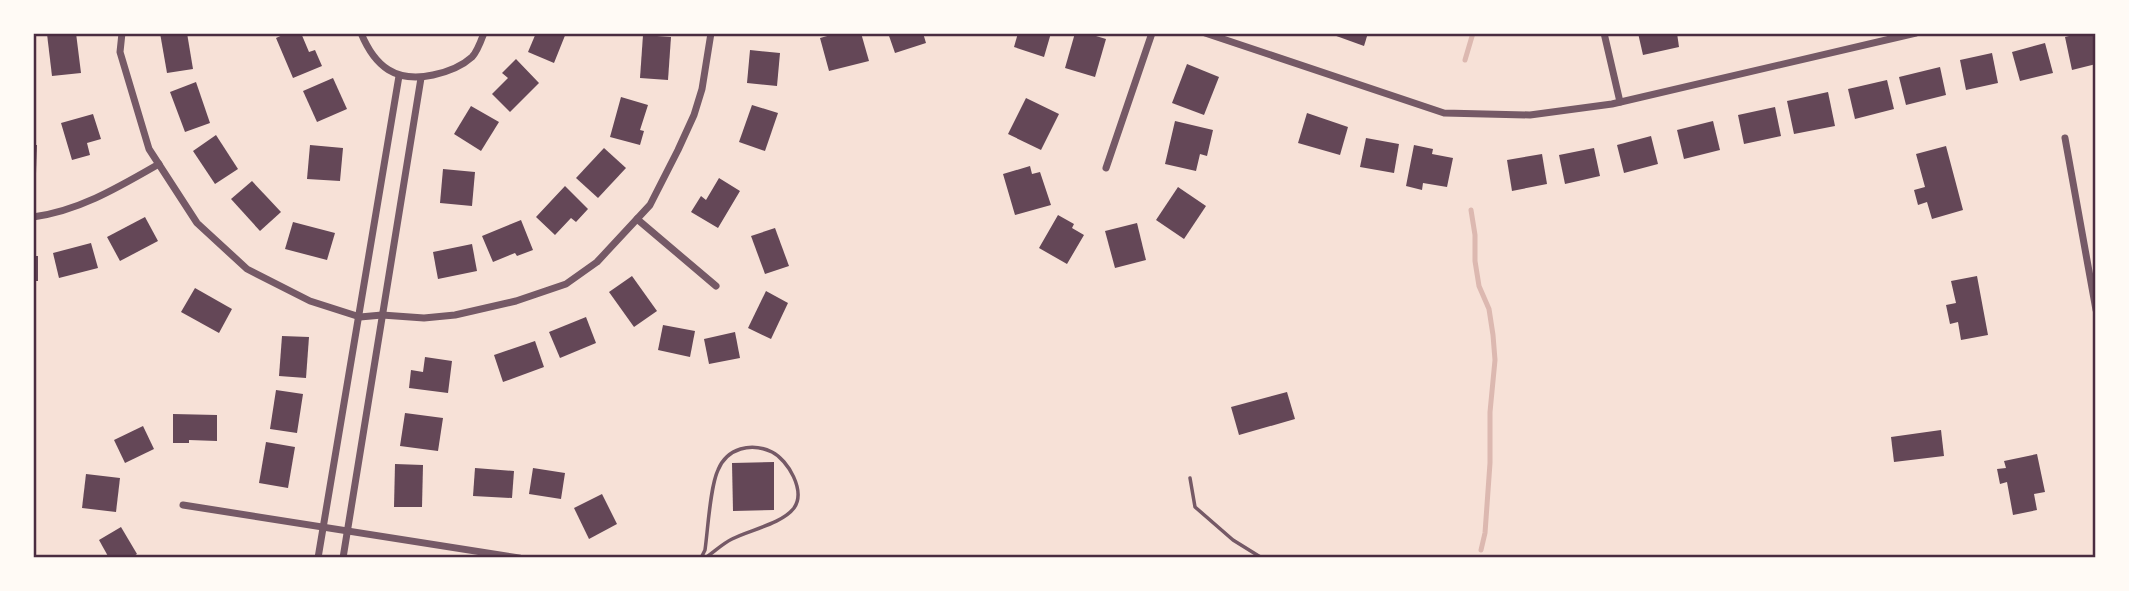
<svg xmlns="http://www.w3.org/2000/svg" width="2129" height="591" viewBox="0 0 2129 591" font-family="'Crimson Pro',serif">
<style>
.lines{fill:none;stroke-linecap:round;stroke-linejoin:round}
.stream{stroke:#dcb8b0;stroke-width:5}
.building{fill:#644757}
.service{stroke:#755966;stroke-width:3.5}
.minor{stroke:#755966;stroke-width:7}
.neatline{fill:none;stroke:#4a2c40;stroke-width:2.5}
</style>
<rect width="100%" height="100%" fill="#f7e1d7"/>
<g class="lines">
<g class="stream">
<polyline points="1465,60 1473,33"/>
<polyline points="1471,210 1475,235 1475,261 1479,286 1489,309 1493,335 1495,360 1490,412 1490,463 1485,533 1481,550"/>
</g>
</g>
<g class="building">
<polygon points="76,33 81,73 52,76 47,34"/>
<polygon points="160,33 187,33 193,69 167,73"/>
<polygon points="287,33 301,33 309,52 315,50 322,66 293,78 276,38"/>
<polygon points="536,33 566,33 554,63 528,52"/>
<polygon points="838,33 861,33 869,61 829,71 820,38"/>
<polygon points="888,33 923,33 926,43 895,53"/>
<polygon points="1018,33 1051,33 1044,57 1014,47"/>
<polygon points="1075,33 1086,33 1106,39 1095,77 1065,68"/>
<polygon points="1328,33 1368,33 1364,46"/>
<polygon points="1638,33 1677,33 1679,47 1643,55"/>
<polygon points="2081,33 2096,33 2096,64 2072,70 2065,37"/>
<polygon points="643,35 671,37 668,80 640,78"/>
<polygon points="2045,43 2053,73 2020,81 2012,52"/>
<polygon points="750,50 780,53 777,86 747,83"/>
<polygon points="1992,53 1998,83 1966,90 1960,60"/>
<polygon points="516,59 539,83 510,112 492,94 508,78 502,73"/>
<polygon points="1187,64 1219,77 1204,115 1172,103"/>
<polygon points="1940,67 1946,95 1906,105 1899,77"/>
<polygon points="333,78 347,109 317,122 303,91"/>
<polygon points="1887,80 1894,109 1855,119 1848,89"/>
<polygon points="196,82 210,123 185,132 170,92"/>
<polygon points="1828,92 1835,126 1794,134 1787,101"/>
<polygon points="621,97 648,105 640,130 644,131 640,145 610,137"/>
<polygon points="1026,98 1059,114 1041,150 1008,134"/>
<polygon points="752,105 778,113 765,151 739,142"/>
<polygon points="471,106 499,122 481,151 454,134"/>
<polygon points="1775,107 1781,136 1744,144 1738,115"/>
<polygon points="1307,113 1348,127 1340,155 1298,143"/>
<polygon points="93,114 101,139 87,143 90,155 72,160 61,123"/>
<polygon points="1175,121 1213,130 1207,156 1200,154 1196,171 1165,164"/>
<polygon points="1713,121 1720,150 1684,159 1677,130"/>
<polygon points="216,135 238,169 215,184 193,151"/>
<polygon points="1651,136 1658,164 1624,173 1617,145"/>
<polygon points="1366,138 1399,144 1394,173 1360,167"/>
<polygon points="33,145 37,145 36,173 33,173"/>
<polygon points="310,145 343,148 340,181 307,179"/>
<polygon points="1414,145 1433,149 1432,154 1453,158 1447,187 1423,183 1422,190 1406,186"/>
<polygon points="1946,146 1963,210 1932,219 1927,202 1918,205 1914,190 1925,187 1916,154"/>
<polygon points="604,148 626,168 598,198 576,178"/>
<polygon points="1594,148 1600,176 1565,184 1559,155"/>
<polygon points="1542,154 1547,184 1512,191 1507,160"/>
<polygon points="1030,166 1032,174 1040,172 1051,205 1015,215 1003,174"/>
<polygon points="443,169 475,172 472,206 440,203"/>
<polygon points="719,178 740,191 718,228 691,212 701,196 706,200"/>
<polygon points="252,181 281,212 260,231 231,199"/>
<polygon points="565,186 588,209 576,222 571,218 555,235 536,217"/>
<polygon points="1178,187 1206,206 1184,239 1156,220"/>
<polygon points="1058,215 1074,224 1072,228 1084,235 1067,264 1039,248"/>
<polygon points="145,217 158,241 120,261 107,237"/>
<polygon points="521,220 533,250 517,256 515,253 493,262 482,236"/>
<polygon points="293,222 335,233 327,260 285,249"/>
<polygon points="1137,223 1146,260 1115,268 1105,231"/>
<polygon points="775,228 789,266 765,274 751,236"/>
<polygon points="91,243 98,268 59,278 53,253"/>
<polygon points="472,244 477,271 438,279 433,252"/>
<rect x="33" y="256" width="5" height="25"/>
<polygon points="632,276 657,311 634,327 609,292"/>
<polygon points="1977,276 1988,335 1961,340 1958,322 1950,324 1946,305 1956,303 1951,281"/>
<polygon points="195,288 232,309 219,333 181,312"/>
<polygon points="766,291 788,303 771,339 748,328"/>
<polygon points="586,317 596,343 560,358 549,332"/>
<polygon points="663,325 695,331 690,357 658,350"/>
<polygon points="735,332 740,358 709,364 704,339"/>
<polygon points="282,336 309,337 306,378 279,376"/>
<polygon points="535,341 544,367 503,382 494,355"/>
<polygon points="425,357 452,361 448,393 409,388 411,370 423,372"/>
<polygon points="276,390 303,394 297,433 270,429"/>
<polygon points="1287,392 1295,419 1239,435 1231,407"/>
<polygon points="405,413 443,418 438,451 400,446"/>
<polygon points="173,414 217,415 217,441 189,440 189,443 173,443"/>
<polygon points="143,426 154,449 125,463 114,440"/>
<polygon points="1941,430 1944,456 1894,462 1891,437"/>
<polygon points="266,442 295,447 288,488 259,483"/>
<polygon points="2037,454 2045,492 2034,494 2037,510 2013,515 2007,482 2000,484 1997,469 2006,468 2004,461"/>
<polygon points="774,462 774,510 733,511 732,463"/>
<polygon points="395,464 423,465 422,507 394,507"/>
<polygon points="475,468 514,471 512,498 473,496"/>
<polygon points="533,468 565,473 561,499 529,494"/>
<polygon points="86,474 120,478 116,512 82,508"/>
<polygon points="602,494 617,524 589,539 574,508"/>
<polygon points="121,527 137,554 131,558 109,558 99,540"/>
</g>
<g class="lines">
<g class="service">
<polyline points="1190,478 1195,507 1233,540 1262,558"/>
<path d="M701,558l4,-8c3,-21 5,-63 13,-80 9,-22 33,-28 54,-18 16,8 34,39 22,56 -12,16 -45,22 -62,31 -10,5 -18,13 -27,19"/>
</g>
<g class="minor">
<polyline points="122,33 120,52 149,149 197,223 247,269 310,301 360,317 382,315 424,318 455,315 516,301 566,284 597,262 650,205 678,150 694,115 702,89 711,33"/>
<path d="M361,33c14,34 35,50 72,42 14,-3 28,-8 39,-18 5,-5 9,-16 12,-24"/>
<polyline points="1205,33 1444,113 1530,115 1612,104 1916,33"/>
<polyline points="1604,33 1620,102"/>
<polyline points="2065,138 2096,310"/>
<polyline points="1106,168 1152,33"/>
<path d="M33,217c46,-6 86,-30 126,-53"/>
<polyline points="637,219 716,286"/>
<polyline points="183,505 519,558"/>
<polyline points="318,558 399,76"/>
<polyline points="343,558 421,78"/>
</g>
</g>
<rect width="2129" height="591" fill="none" stroke="#fffaf5" stroke-width="70"/>
<rect x="35" y="35" width="2059" height="521" class="neatline"/>
</svg>
